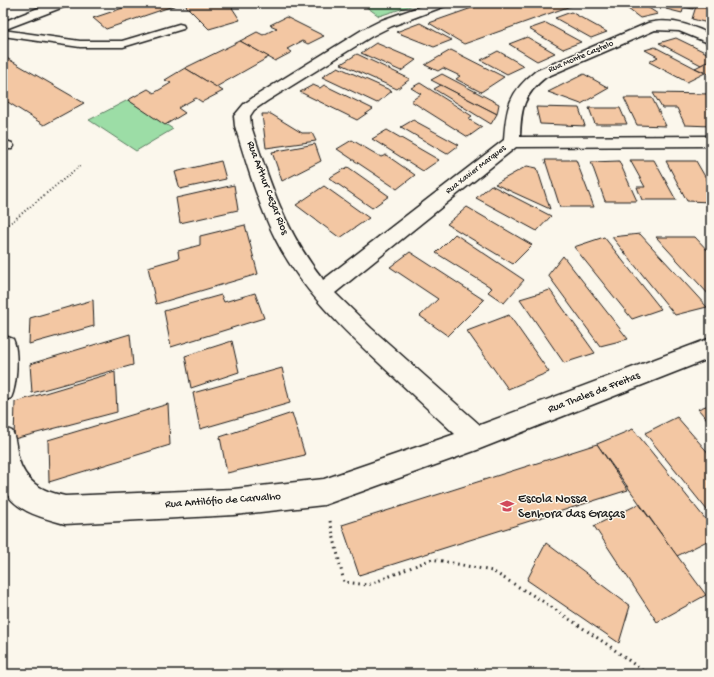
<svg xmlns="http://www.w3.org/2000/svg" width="714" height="677" viewBox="0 0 714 677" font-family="'Gochi Hand',sans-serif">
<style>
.green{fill:#9cdda6;stroke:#5c7c61}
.building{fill:#f3c7a3;stroke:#1c1c1c}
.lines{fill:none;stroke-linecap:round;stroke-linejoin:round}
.lane-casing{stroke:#1c1c1c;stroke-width:3}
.street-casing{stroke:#1c1c1c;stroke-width:3}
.primary-casing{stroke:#1c1c1c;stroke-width:3}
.path-far1{stroke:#1c1c1c;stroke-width:2;stroke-dasharray:1 2.5;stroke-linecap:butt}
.path{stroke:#1c1c1c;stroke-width:3;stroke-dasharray:1.5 4;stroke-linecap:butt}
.lane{fill:#fbf7ec;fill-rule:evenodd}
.street{fill:#fbf7ec;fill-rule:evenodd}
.primary{fill:#fbf7ec;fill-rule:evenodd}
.labels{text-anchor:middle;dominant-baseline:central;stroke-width:3;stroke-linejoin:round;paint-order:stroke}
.far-street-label{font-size:9px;fill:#1c1c1c;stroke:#fbf7ec}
.street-label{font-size:11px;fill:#1c1c1c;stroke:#fbf7ec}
.near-poi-label{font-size:13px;fill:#1c1c1c;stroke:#fbf7ec;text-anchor:start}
</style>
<rect width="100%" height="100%" fill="#fbf7ec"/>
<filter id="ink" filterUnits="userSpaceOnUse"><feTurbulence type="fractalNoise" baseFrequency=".025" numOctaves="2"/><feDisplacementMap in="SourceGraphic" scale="8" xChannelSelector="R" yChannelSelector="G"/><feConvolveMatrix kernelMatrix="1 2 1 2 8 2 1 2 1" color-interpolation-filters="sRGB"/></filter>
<g filter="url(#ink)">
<g class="green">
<polygon points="361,3 420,3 379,16"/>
<polygon points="128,100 173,129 136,151 89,120"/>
</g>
<g class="building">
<polygon points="138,3 174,3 176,5 106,29 93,18"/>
<polygon points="183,3 229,3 240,20 209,29"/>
<polygon points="486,3 579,3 464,44 429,23"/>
<polygon points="620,3 641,3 658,14 640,18"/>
<polygon points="660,3 694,3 693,9 684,7 682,13 666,9 668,5"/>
<polygon points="697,3 711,3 711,13 708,23 692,19"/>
<polygon points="571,12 607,32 591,38 555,18"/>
<polygon points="286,17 324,36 308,44 302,41 287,49 292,52 275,61 240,41 257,32 263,35 277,28 270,25"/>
<polygon points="420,23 452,40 434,47 396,32"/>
<polygon points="546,23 581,42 563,49 529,29"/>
<polygon points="527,37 555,53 537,61 509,44"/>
<polygon points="676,38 711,55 711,60 701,65 659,43"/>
<polygon points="240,41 269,57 216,87 185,68"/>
<polygon points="376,43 416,60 401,71 361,53"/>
<polygon points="655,47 695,68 705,73 687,82 649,62 658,57 645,50"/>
<polygon points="451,50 504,77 481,92 456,79 460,76 443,68 438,71 425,65"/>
<polygon points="498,51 524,66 507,74 481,60"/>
<polygon points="357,54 410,79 397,89 341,64"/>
<polygon points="3,56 84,103 44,125 3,99"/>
<polygon points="711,60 711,75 695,68"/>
<polygon points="338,67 392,91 377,103 322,77"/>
<polygon points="185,68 223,91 202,102 196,98 178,108 185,113 165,125 128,100 148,89 154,93 171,83 165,80"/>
<polygon points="442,74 499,104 497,114 431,80"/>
<polygon points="584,74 609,88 581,104 548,92"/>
<polygon points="420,83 472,116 468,119 482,127 468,137 411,101 421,94 411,88"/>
<polygon points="313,85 320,88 324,85 373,109 357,120 300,92"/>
<polygon points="441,85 497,114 491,124 434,89"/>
<polygon points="653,93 711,94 711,108 708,108 711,114 711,126 685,125 677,108 662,108"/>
<polygon points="624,98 652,98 666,126 637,125"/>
<polygon points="536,107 579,108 585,126 540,124"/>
<polygon points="589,108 620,108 627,124 595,124"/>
<polygon points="262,114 271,114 302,133 312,133 316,141 266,148"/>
<polygon points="413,120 459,145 447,154 401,127"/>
<polygon points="387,130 439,160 423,171 372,139"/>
<polygon points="352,140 381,157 386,155 415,175 397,189 337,149"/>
<polygon points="315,144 321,161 282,181 272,152"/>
<polygon points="545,160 576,160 594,207 560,207"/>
<polygon points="630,160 654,160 676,200 642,200 637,187 645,187"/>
<polygon points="221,161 226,179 180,189 175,172"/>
<polygon points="619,161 637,201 605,201 591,162"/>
<polygon points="666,161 696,161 711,187 711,202 687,201"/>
<polygon points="527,166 537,168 550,209 495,184"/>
<polygon points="348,167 389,196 372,208 329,178"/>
<polygon points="234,185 238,210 180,223 176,198"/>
<polygon points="491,185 551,216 537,231 476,198"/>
<polygon points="324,186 369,218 340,238 296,205"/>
<polygon points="467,207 532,245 513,264 447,224"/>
<polygon points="245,225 258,274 156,304 148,267 179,258 178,251 200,245 200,236"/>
<polygon points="455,234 524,280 504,303 488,292 492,288 436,253"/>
<polygon points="640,234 707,307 675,315 612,237"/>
<polygon points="604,237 661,309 632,319 574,247"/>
<polygon points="656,237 695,237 711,254 711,297"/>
<polygon points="410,252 484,300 448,336 420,316 438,299 390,267"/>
<polygon points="563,256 628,339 600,346 548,275"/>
<polygon points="550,290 595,353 564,363 520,299"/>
<polygon points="255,293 264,318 171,347 164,311 221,295 224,302"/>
<polygon points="93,300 94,326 29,344 30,318"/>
<polygon points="509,315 549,372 508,389 467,331"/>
<polygon points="130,334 133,365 32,393 30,364"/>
<polygon points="232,341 239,372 191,388 185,356"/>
<polygon points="282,368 290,403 200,429 193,393"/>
<polygon points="115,372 117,412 14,439 15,402"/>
<polygon points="168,404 170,445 49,482 48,440"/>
<polygon points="711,404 711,424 698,409"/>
<polygon points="292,413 305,455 227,473 220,437"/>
<polygon points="677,417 711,456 711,515 645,433"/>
<polygon points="633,429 711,526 711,539 677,556 597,444"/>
<polygon points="597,444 628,490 359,575 342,525"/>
<polygon points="639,504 706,595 657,622 594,526"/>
<polygon points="546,543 630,606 619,643 527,580"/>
</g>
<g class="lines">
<defs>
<g id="lane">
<polygon points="179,24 183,25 184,27 183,29 123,47 80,47 3,36 3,30 80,41 122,41"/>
<polygon points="3,140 12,143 14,146 12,149 3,149"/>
</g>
<g id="street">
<path d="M430,3h17l-2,3 -53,20 -20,10 -105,65 -13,9 -4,6 1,10c18,55 35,107 71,152l1,2 181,-140c2,-32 5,-48 32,-69l112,-48c22,-5 44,2 63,12v9l-32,-13 -24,-1 -109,47c-23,18 -25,32 -26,60l191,-1v10l-195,1 -181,146 36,35 109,97 231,-87v20l-234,92 -153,55 -90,10 -169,9c-22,-6 -53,-13 -62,-38 -3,-8 0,-47 0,-59l9,4c4,8 4,17 6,26 7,26 24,34 47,39l169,-7 90,-10 131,-45c-26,-24 -51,-47 -76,-71 -39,-37 -78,-74 -103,-123 -18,-36 -29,-75 -41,-114l-1,-10 10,-12 13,-9 105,-65 20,-10z"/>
<path d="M5,336l8,3c6,12 4,46 -2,59l-8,3v-64z"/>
</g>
<polygon id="primary" points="51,3 68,3 66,6 3,30 3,22"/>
</defs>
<use href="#lane" class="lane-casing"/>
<use href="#street" class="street-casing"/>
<use href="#primary" class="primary-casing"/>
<polyline class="path-far1" points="3,229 81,165"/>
<polyline class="path" points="330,521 344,582 368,585 432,559 492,571 544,602 608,645 647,674"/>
<use href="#lane" class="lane"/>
<use href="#street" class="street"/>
<use href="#primary" class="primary"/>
</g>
</g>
<defs>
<symbol id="school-bare" viewBox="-9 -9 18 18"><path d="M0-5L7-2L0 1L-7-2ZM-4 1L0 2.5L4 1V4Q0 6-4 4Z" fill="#d1495b" stroke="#fbf7ec" stroke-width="2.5" paint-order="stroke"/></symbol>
</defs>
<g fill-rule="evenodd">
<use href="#school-bare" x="497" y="496" width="20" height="20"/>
</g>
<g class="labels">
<g class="far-street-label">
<text transform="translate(581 57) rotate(-23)">Rua Monte Castelo</text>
<text transform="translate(476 170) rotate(-38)">Rua Xavier Marques</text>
</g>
<g class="street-label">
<text transform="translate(267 188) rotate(69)">Rua Arthur Cezar Rios</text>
<text transform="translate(594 393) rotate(-21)">Rua Thales de Freitas</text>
<text transform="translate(223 501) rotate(-4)">Rua Antilófio de Carvalho</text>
</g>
<g class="near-poi-label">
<text x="518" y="499">Escola Nossa<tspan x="518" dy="15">Senhora das Graças</tspan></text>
</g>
</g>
<rect width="714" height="677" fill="none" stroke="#fbf7ec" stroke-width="16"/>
<rect x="8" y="8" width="698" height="661" fill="none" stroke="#1c1c1c" stroke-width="1.5" filter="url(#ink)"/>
</svg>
